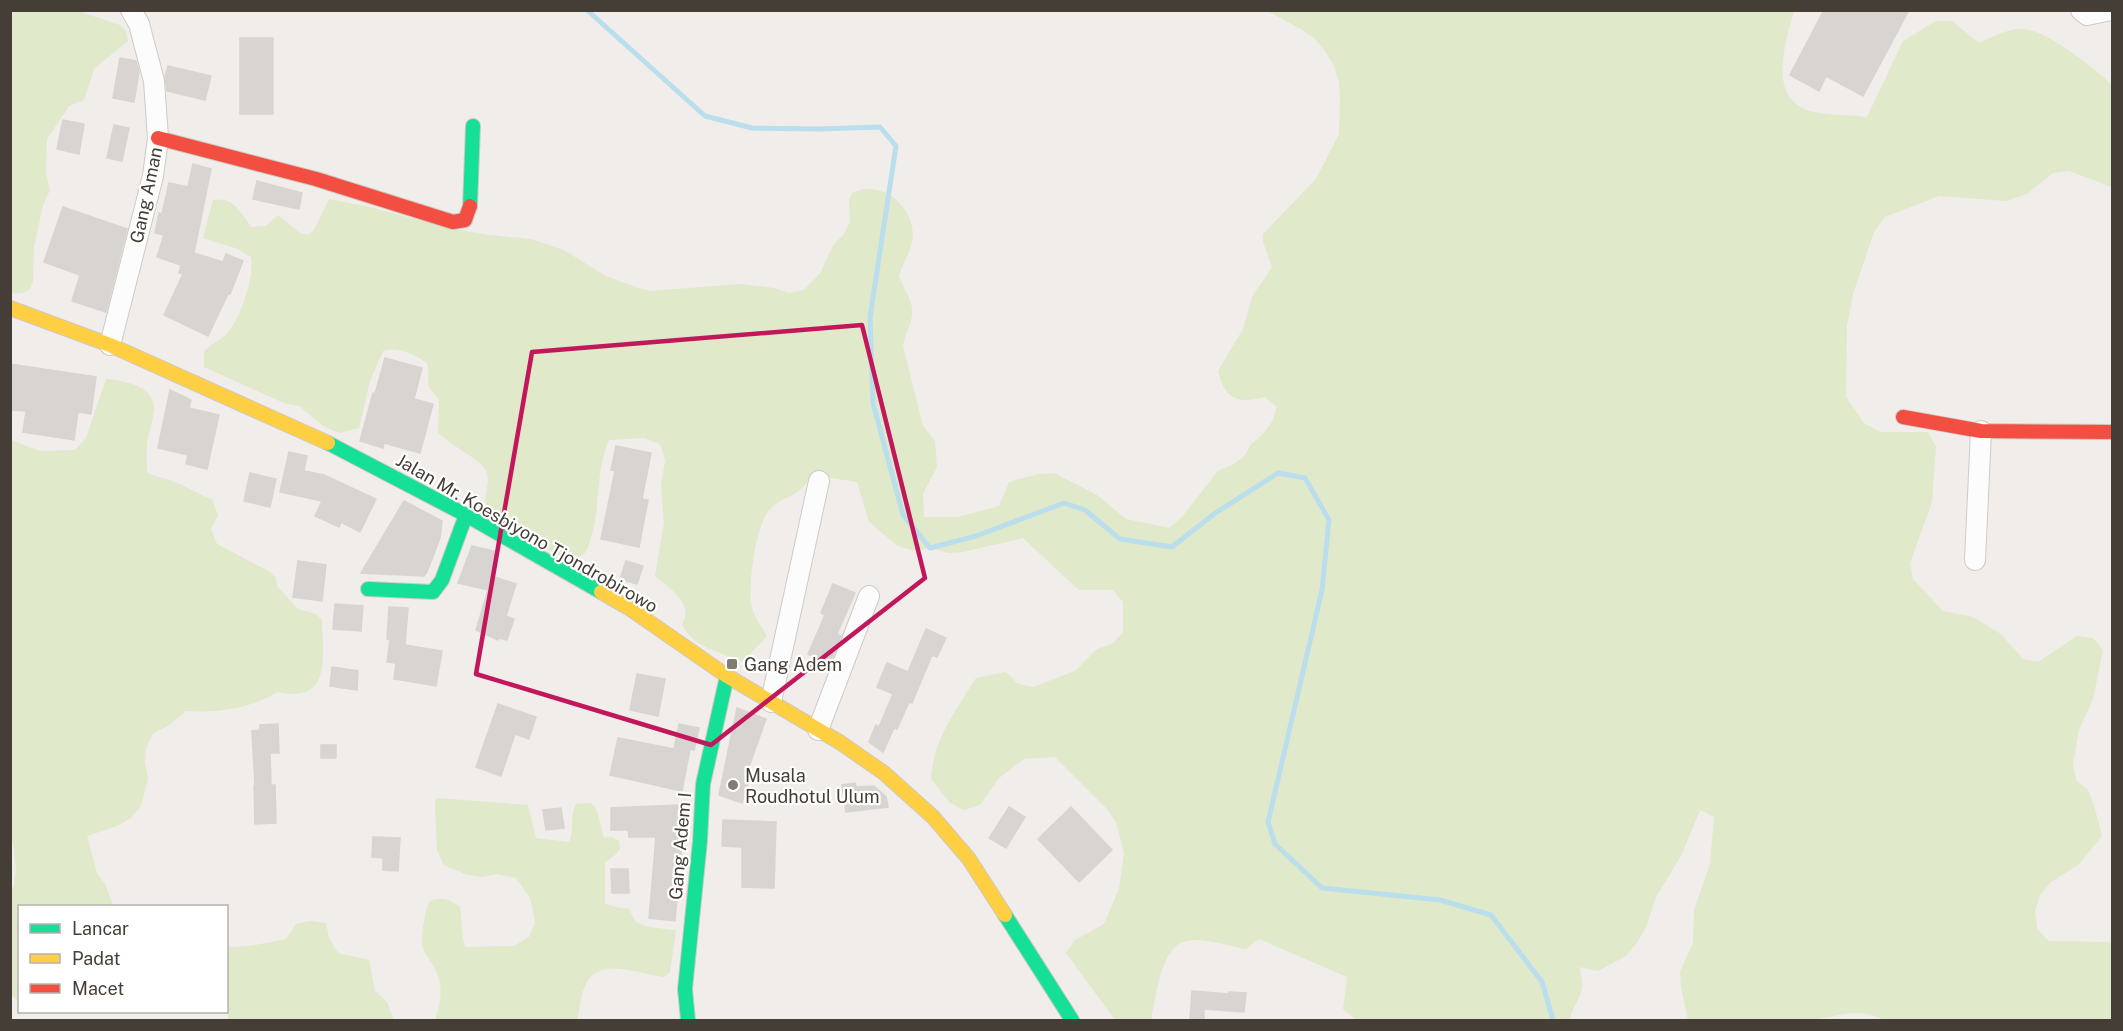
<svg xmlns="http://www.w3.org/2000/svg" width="2123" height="1031" viewBox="0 0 2123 1031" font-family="'Public Sans',sans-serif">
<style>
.green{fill:#e0e9ca}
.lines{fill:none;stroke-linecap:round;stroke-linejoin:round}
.stream{stroke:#bbdeed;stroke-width:5}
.building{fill:#d8d4d1;stroke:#d8d4d0;stroke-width:1.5}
.street-casing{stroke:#cecbc7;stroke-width:22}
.fast-casing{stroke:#cfc9c1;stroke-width:16}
.slow-casing{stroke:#cfc9c1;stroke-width:16}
.jam-casing{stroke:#cfc9c1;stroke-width:16}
.street{stroke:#fdfcfc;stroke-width:20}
.fast{stroke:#16e098;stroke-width:14}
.slow{stroke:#ffcf43;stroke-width:14}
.jam{stroke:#f24e42;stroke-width:14}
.marked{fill:none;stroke:#c2185b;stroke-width:4.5;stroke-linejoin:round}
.poi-dot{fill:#817b75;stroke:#fff;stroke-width:2}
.labels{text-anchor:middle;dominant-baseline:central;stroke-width:4.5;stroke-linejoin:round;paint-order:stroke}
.street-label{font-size:18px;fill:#453e36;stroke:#fff}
.poi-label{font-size:18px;fill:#453e36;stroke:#fff;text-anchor:start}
</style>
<rect width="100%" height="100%" fill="#f0edea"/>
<g class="green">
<polygon points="10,11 78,11 120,25 126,32 128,41 94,69 84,100 69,106 47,139 46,173 50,190 43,205 34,247 33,281 30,289 23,293 10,294"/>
<path d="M1267,11h527c-8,31 -27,83 13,99 14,5 44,5 60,7l36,-76 33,-20h16l27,22c14,-6 29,-15 44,-14 25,2 71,39 89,56v102l-43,-16 -16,2 -26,21 -21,7 -67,-5 -54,21 -11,15 -21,62 -6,32 -1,71 18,26 16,9h48l8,15 -4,55 -22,61 3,16 30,32 30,6 28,17 22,25 15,3 39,-26 16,2 10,12 -10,49 -14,31 -6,34 3,16 12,10 6,15 8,31 -24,29 -27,17 -11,13 -5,16 2,17 11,13 63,1 1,-2v80h-228c-32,-16 -48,0 -80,0 -39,2 -78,0 -116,0l-7,-33 -1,-15 13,-29 1,-33 16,-46 4,-47 -14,-7 -18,44 -26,43 -10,30 -9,16 -11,13 -28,15 -18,-4c0,9 4,17 1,25 -3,10 -10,18 -11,28h-214l-13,-11 4,-32 -88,-38 -13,10c-18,-3 -42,-12 -60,-8 -25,6 -29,52 -34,73v6h-37l-49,-67 9,-13 29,-16 15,-35 5,-36 -8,-31 -10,-14 -51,-51 -31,2 -25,19 -19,27 -16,5 -14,-7 -19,-24c2,-39 25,-69 45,-101l30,-6 12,12 15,3 42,-16 22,-22 15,-5 11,-12v-30l-10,-12h-34l-56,-52 -60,14 -15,1 -18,-5 -15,3 -17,-5 -29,-24 -12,-40 -39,-6 -11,5c-7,15 -24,15 -36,27 -15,13 -24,79 -19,99 2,10 10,20 15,29l-24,25c-22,-8 -51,-14 -61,-37 13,-20 -13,-36 -27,-48l9,-53 -3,-38 4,-24 -2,-8 -3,-9 -16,-6 -35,2c-14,31 -8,66 -18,98 -2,4 -2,10 -5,13 -4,8 -14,7 -21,7 -19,-10 -70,-33 -78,-51 -4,-9 1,-18 1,-28 -1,-16 -16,-21 -27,-29 -8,-5 -15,-11 -23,-17l1,-34c-18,-18 -7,-16 -12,-36 -12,-9 -31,-17 -44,-12l-13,30 -11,47 -19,5 -8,-3 -7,-3 -26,-21 -15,-3 -80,-36v-16c8,-8 20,-12 26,-21 11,-14 25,-55 21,-73l-13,-8 -35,-11 10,-38c20,-3 28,12 38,27l15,-1 12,-11 22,18 8,2 6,-5 15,-31 37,7 82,22 41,7 42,4 33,11 40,25 31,12 15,4 89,-7 35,4 15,5 15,-3 16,-17 14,-29 9,-9 7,-13 -1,-22 3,-7c4,-1 9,-4 13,-4 27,-2 48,22 48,47 -1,13 -10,27 -14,40 3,10 12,22 13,32 2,13 -7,25 -9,38l20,80 12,15 2,26 -14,27 1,23h34l41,-11 10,-24 29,-8 16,-1 43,22 29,24 43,9 12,-10 37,-47 16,-7 12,-10 4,-9 12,-10 10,-13 5,-15 -12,-10c-27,7 -40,3 -47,-26l25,-42 9,-32 20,-30 -9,-25v-8l53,-55 23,-45 1,-33 -1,-19 -5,-16 -9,-15 -10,-12 -14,-10z"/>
<path d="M106,379c18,2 49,6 48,31 -1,10 -5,22 -7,33 -1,9 0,19 0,29 7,5 14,5 23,8 14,5 27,14 42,19l6,16 -7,14 6,15 53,28 6,6 1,8 21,23 18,5 6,6c1,37 10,84 -45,72 -27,17 -60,21 -91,19l-18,15 -15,7 -7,15 -1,14 3,17 -7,27 -10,12 -14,8 -30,10 10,37 9,13 7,20h-93v94h-3l-7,-6v-105l4,-3 2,-16 -3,-28 -3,-1 1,-401 29,11 35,-1 11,-12z"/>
<path d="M437,798l91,7 8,33 33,4c6,-12 0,-26 7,-38l15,-1c9,9 9,23 13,35l8,-1 7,4 1,8 -5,6 -10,7v42l16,4h7l8,14 12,5 28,3 -6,42 -6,5c-23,-2 -65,-22 -78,7 -6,11 -6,25 -9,36h-142c6,-17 9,-34 0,-51 -3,-7 -9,-13 -12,-21 -3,-9 2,-37 6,-46 13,-6 20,-3 31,5 2,14 1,26 5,40l49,-1 15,-9 6,-14 -3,-17 -2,-8 -14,-20 -19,-4 -16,3 -16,-3 -21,-9 -7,-15 -2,-47z"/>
<path d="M311,921l15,2 3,15 9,15 31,7 6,31 12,11 7,18h-166c2,-24 -2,-48 -1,-73l23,-1 36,-7 10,-15z"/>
</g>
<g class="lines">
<polyline class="stream" points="587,10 705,116 752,128 820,129 880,127 896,146 870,317 873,403 903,515 930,548 976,536 1064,503 1085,510 1120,539 1172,547 1214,514 1278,473 1305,478 1329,520 1322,590 1268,822 1275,844 1322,888 1440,900 1491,915 1542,982 1553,1020"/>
</g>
<g class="building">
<polygon points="1824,10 1909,10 1863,96 1826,76 1819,91 1790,75"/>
<rect x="240" y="38" width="33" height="76"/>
<polygon points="120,58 136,61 139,72 134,102 113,98"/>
<polygon points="168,66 211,76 205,100 167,91 165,77"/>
<polygon points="63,120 84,124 79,154 57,149"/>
<polygon points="114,125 129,128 122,161 107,158"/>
<polygon points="193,164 211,169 194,253 223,262 226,254 243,261 230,294 228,294 208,336 164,315 183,274 179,273 181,265 157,257 164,235 155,233 159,213 162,214 169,183 188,187"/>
<polygon points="257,181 302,193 299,209 253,199"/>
<polygon points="63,207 127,229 106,312 72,301 80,275 44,262"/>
<polygon points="385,358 422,368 414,399 433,404 420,453 384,443 383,448 360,441 373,393 375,394"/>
<polygon points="10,364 96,377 91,414 78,412 74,440 23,432 26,411 10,410"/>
<polygon points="170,390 191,400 189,408 219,415 207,469 186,464 188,455 158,448"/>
<polygon points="616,446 651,453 642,499 648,500 639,547 601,539 615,471 611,470"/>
<polygon points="289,452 307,456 304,471 324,475 376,499 360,532 341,522 339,527 315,516 322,501 280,492"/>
<polygon points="250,473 276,479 270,507 244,501"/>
<polygon points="404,501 442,521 440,538 427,572 424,576 361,573"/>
<polygon points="472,546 498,552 492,576 516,584 506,616 514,619 507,640 499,638 498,640 476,630 488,590 458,583"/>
<polygon points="298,561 326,565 322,601 293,597"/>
<polygon points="626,561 643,566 637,584 620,579"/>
<polygon points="833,584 855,593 837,634 841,636 830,664 808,654 825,615 821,613"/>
<polygon points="335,604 363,606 361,631 333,629"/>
<polygon points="389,607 408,608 405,645 442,651 436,686 394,679 396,663 387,662 390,640 387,639"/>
<polygon points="926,629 946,638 937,657 932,655 912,703 909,702 897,729 894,728 883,752 869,742 876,725 879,727 893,694 877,687 887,663 908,672"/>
<polygon points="332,667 358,671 357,690 330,686"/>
<polygon points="637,674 665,679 658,716 630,710"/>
<polygon points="498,704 536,717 529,739 515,734 501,776 476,767"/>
<polygon points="737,708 766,719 746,775 750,776 742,803 719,795"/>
<polygon points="278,724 279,753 270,753 271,785 275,785 276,823 255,824 254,786 255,786 252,731 260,730 260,725"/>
<polygon points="679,724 699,728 694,750 690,749 682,791 610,775 618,738 674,749"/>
<rect x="321" y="745" width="15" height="13"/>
<polygon points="855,783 856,787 874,786 886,797 888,807 846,812 842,785"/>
<polygon points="679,805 678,808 685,809 675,921 649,918 656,837 629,837 628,830 611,830 611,808"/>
<polygon points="1009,807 1025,817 1006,848 989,838"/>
<polygon points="1071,807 1112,850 1079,882 1038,839"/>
<polygon points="561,808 564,828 546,830 543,810"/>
<polygon points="723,820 776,822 774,888 742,887 742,847 722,846"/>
<polygon points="373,837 400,838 398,871 383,870 383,858 372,857"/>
<polygon points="611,869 628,869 629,893 612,893"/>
<polygon points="1192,991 1229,994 1229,992 1246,993 1244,1012 1204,1009 1204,1020 1190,1019"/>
</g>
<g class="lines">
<defs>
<g id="street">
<polyline points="2081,10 2087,15 2111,10"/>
<polyline points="110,345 153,176 158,138 154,81 139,24 131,10"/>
<polyline points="1975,560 1981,431"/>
<polyline points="771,702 819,481"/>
<polyline points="818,730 869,596"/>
</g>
<g id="fast">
<polyline points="470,206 473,126"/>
<polyline points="328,443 466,515 601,592"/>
<polyline points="368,589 433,592 442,580 466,515"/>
<polyline points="1005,915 1072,1020"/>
<polyline points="688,1020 685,989 700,841 703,784 727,676"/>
</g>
<g id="slow">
<polyline points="10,308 110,345 328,443"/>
<polyline points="601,592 629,608 727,676 841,743 884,773 933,817 969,859 1005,915"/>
</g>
<g id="jam">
<polyline points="158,138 316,179 453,222 465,220 470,206"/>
<polyline points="1903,417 1981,431 2112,432"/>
</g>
</defs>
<use href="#street" class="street-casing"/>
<use href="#fast" class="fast-casing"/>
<use href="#slow" class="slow-casing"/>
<use href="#jam" class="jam-casing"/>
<use href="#street" class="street"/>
<use href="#fast" class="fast"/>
<use href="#slow" class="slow"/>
<use href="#jam" class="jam"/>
</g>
<path class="marked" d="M862,325l63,253 -214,167 -235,-71 56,-322z"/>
<g class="poi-dot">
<rect x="726" y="658" width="12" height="12" rx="3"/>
<circle cx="733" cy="785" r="6"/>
</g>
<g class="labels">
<g class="street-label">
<text transform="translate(146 195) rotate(-78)">Gang Aman</text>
<text transform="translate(527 533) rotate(30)">Jalan Mr. Koesbiyono Tjondrobirowo</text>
<text transform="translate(680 846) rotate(-85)">Gang Adem I</text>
</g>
<g class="poi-label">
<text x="744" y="664">Gang Adem</text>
<text x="745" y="775">Musala<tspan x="745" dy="21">Roudhotul Ulum</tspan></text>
</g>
</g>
<rect width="2123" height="1031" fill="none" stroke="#453e36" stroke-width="24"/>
<rect x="18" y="905" width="210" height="108" fill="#ffffff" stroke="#b5b2af" stroke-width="1.5"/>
<rect x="30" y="924" width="30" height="9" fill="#16e098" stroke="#b5b2af" stroke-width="1.5"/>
<text x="72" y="935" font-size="18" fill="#453e36">Lancar</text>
<rect x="30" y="954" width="30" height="9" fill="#ffcf43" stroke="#b5b2af" stroke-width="1.5"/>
<text x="72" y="965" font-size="18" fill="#453e36">Padat</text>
<rect x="30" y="984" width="30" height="9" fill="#f24e42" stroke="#b5b2af" stroke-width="1.5"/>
<text x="72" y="995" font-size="18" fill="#453e36">Macet</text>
</svg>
